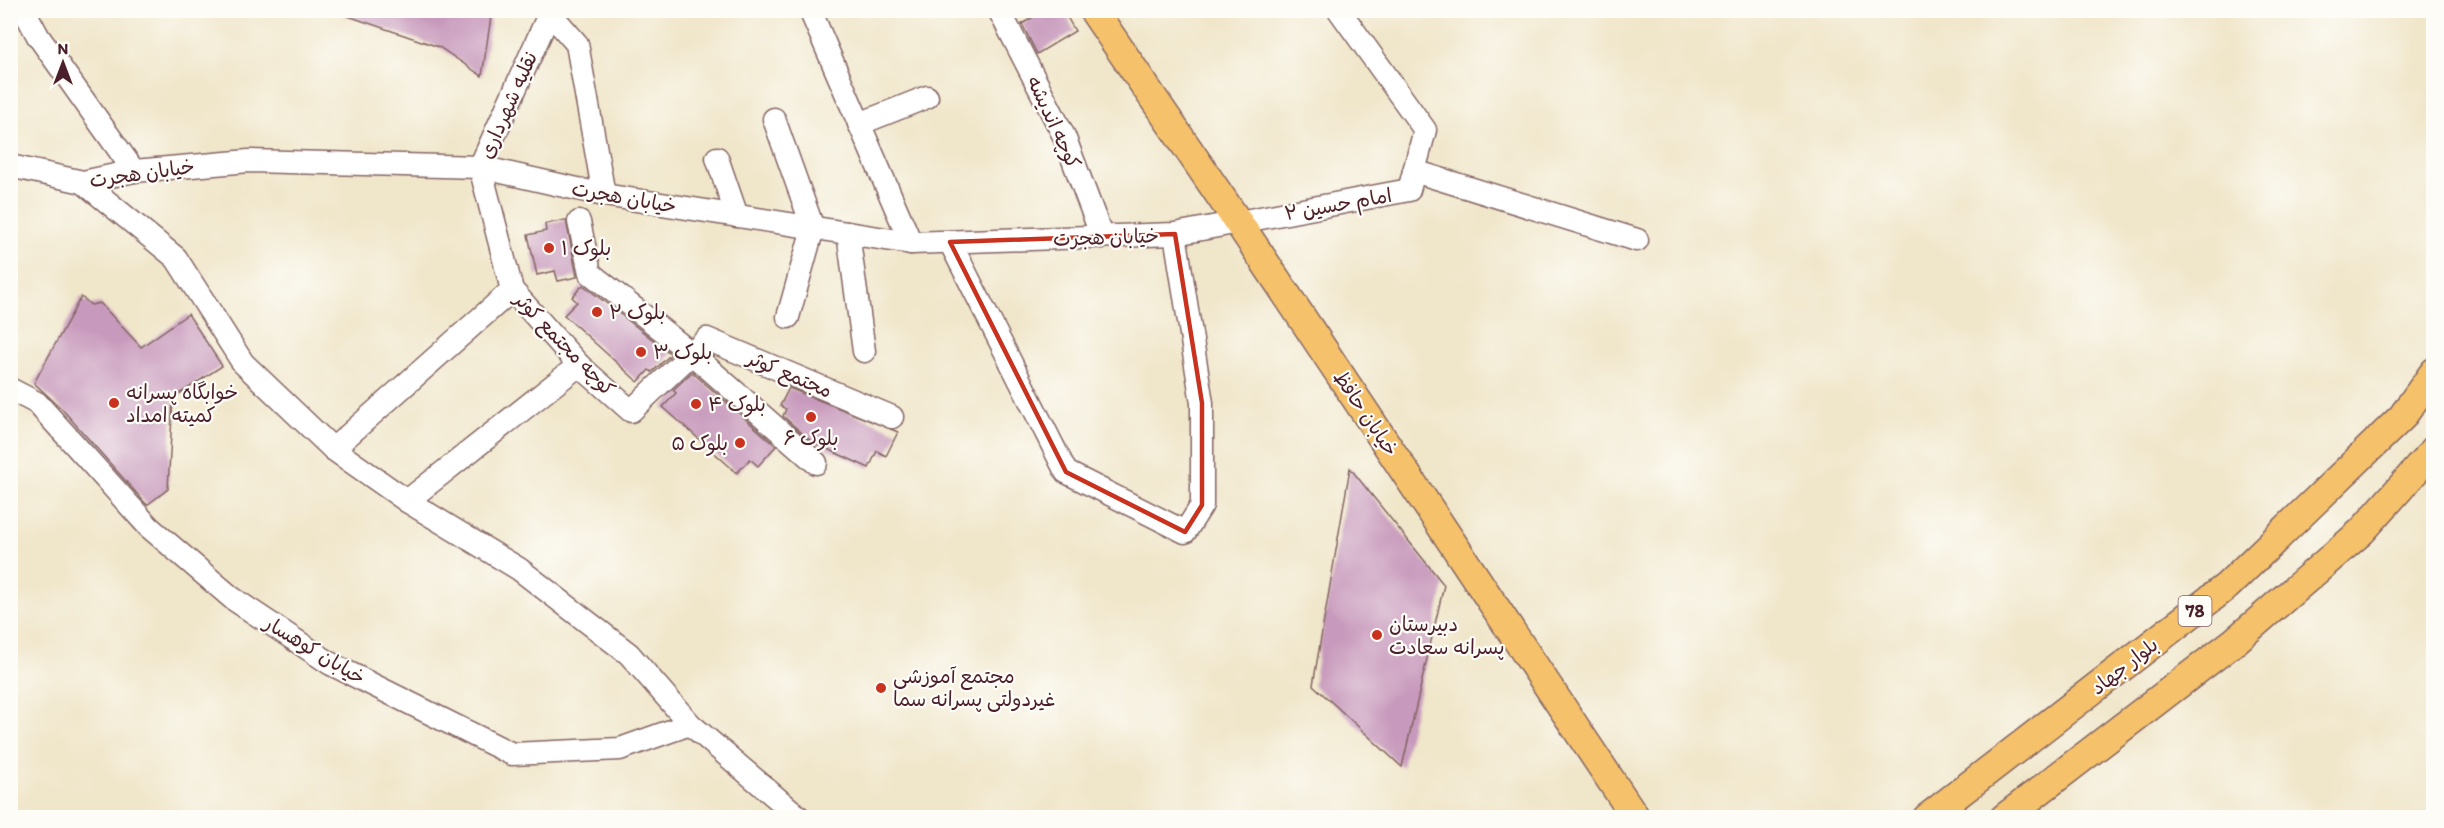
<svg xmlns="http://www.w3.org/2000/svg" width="2444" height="828" viewBox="0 0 2444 828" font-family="Itim,'Playpen Sans Arabic',sans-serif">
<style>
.building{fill:#c799bc}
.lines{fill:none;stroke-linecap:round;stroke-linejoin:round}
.minor-casing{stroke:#846563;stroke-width:25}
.major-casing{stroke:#846563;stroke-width:31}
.minor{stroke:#fff;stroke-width:22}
.major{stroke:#f5c16b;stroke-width:28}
.marked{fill:none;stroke:#c8321e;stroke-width:4.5;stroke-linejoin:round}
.poi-dot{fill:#c8321e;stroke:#fdfcf7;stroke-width:2}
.labels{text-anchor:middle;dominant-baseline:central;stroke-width:4.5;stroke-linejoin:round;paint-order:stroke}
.shield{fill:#fdfcf7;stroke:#806168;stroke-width:1.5}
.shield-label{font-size:18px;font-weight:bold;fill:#4a1f2b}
.street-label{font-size:20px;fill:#4a1f2b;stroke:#fdfcf7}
.poi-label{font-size:20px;fill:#4a1f2b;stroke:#fdfcf7;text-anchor:start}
</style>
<rect width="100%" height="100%" fill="#fdfcf7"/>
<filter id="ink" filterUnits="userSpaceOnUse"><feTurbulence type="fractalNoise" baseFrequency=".0167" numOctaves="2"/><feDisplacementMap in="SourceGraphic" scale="12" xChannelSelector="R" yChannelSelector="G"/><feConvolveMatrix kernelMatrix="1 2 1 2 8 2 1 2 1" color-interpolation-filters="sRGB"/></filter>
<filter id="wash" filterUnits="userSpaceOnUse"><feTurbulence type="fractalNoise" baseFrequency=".008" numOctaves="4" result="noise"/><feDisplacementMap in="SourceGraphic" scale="24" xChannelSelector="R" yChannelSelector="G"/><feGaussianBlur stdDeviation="1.35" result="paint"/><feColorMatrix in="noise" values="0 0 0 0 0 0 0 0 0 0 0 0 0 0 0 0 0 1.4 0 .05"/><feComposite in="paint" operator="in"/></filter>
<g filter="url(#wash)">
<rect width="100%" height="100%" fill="#f0e6ca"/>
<g id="blocks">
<g class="building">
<polygon points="339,10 492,10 482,76 439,47 339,13"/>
<polygon points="1044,10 1063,10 1075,31 1037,54 1022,24"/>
<polygon points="566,220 577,277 558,281 555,271 537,275 528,235 546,231 545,224"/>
<polygon points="583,285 671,354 652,372 649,370 638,382 564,315 577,302 572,297"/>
<polygon points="81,297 91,305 100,303 141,347 188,314 222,366 173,398 168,489 147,505 61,408 34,383"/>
<polygon points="692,372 776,446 758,466 750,459 737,473 663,407 676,393 673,390"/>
<polygon points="789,388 898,432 886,456 877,451 869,468 812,442 783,416 786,409 780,406"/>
<polygon points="1350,468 1444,585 1402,767 1313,685"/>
</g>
</g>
</g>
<g filter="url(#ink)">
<use href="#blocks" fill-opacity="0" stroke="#846563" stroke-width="1.5"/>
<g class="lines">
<defs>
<g id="minor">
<polyline points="24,10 38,36 134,171"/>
<polyline points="551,10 480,167 512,290 579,365 631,411 707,339 892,417"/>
<polyline points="810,10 911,243"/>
<polyline points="999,10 1064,136 1102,237"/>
<polyline points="550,13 577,44 604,195"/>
<polyline points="774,119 813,228 788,317"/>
<polyline points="859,124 927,97"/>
<polyline points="717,158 737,216"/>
<polyline points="10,166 83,182 134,171 249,161 480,167 604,195 911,243 1175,234 1409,190 1425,130 1339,10"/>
<polyline points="1414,171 1637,240"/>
<polyline points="83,182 176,258 243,363 333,449 407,501 519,569 629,654 690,724 800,818"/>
<polyline points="579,222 590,273 691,353 816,463"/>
<polyline points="848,233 864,351"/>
<polyline points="950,242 1066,472 1185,532 1202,505 1202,403 1175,234"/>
<polyline points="10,389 37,403 149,527 232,598 331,664 512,754 620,749 690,724"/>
<polyline points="333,449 512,290"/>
<polyline points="407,501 579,365"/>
</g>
<g id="major">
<polyline points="1093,10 1238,222 1636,818"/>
<polyline points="1927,818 2227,586 2402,417 2434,372"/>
<polyline points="2004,818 2235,641 2362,531 2434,450"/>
</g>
</defs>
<use href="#minor" class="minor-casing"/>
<use href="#major" class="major-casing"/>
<use href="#minor" class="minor"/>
<use href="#major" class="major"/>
</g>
</g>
<path class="marked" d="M1175,234l27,169v102l-17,27 -119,-60 -116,-230z"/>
<g class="poi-dot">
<circle cx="549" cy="248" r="6"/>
<circle cx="597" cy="312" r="6"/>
<circle cx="641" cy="352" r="6"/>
<circle cx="114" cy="403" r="6"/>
<circle cx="696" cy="404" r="6"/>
<circle cx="811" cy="417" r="6"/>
<circle cx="740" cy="443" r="6"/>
<circle cx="1377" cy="635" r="6"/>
<circle cx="881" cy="688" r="6"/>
</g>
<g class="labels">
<rect class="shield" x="2178.5" y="596" width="33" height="30" rx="4.5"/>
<g class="shield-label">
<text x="2195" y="611">78</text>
</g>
<g class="street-label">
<text transform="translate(508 105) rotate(-66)">نقلیه شهرداری</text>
<text transform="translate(1054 122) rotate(65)">کوچه اندیشه</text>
<text transform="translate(142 173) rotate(-8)">خیابان هجرت</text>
<text transform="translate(624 197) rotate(10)">خیابان هجرت</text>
<text transform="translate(1338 204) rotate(-10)">امام حسین ۲</text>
<text transform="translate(1106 237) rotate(-2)">خیابان هجرت</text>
<text transform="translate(565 344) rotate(46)">کوچه مجتمع کوثر</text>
<text transform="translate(790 374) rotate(23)">مجتمع کوثر</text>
<text transform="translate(1366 413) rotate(56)">خیابان حافظ</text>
<text transform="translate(315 650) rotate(31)">خیابان کوهسار</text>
<text transform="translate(2124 666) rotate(-38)">بلوار جهاد</text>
</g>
<g class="poi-label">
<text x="561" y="248">بلوک ۱</text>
<text x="609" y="312">بلوک ۲</text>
<text x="653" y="352">بلوک ۳</text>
<text x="126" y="392">خوابگاه پسرانه<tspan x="126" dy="23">کمیته امداد</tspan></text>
<text x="708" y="404">بلوک ۴</text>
<text x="811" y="438" text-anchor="middle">بلوک ۶</text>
<text x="728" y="443" text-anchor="end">بلوک ۵</text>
<text x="1389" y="624">دبیرستان<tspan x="1389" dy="23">پسرانه سعادت</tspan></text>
<text x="893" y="676">مجتمع آموزشی<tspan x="893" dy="23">غیردولتی پسرانه سما</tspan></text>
</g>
</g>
<rect width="2444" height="828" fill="none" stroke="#fdfcf7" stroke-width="36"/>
<g transform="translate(63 63)" stroke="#fdfcf7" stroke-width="4.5" paint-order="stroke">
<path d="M0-4.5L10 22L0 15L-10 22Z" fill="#4a1f2b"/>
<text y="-9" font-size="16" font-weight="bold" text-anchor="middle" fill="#4a1f2b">N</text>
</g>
</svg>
